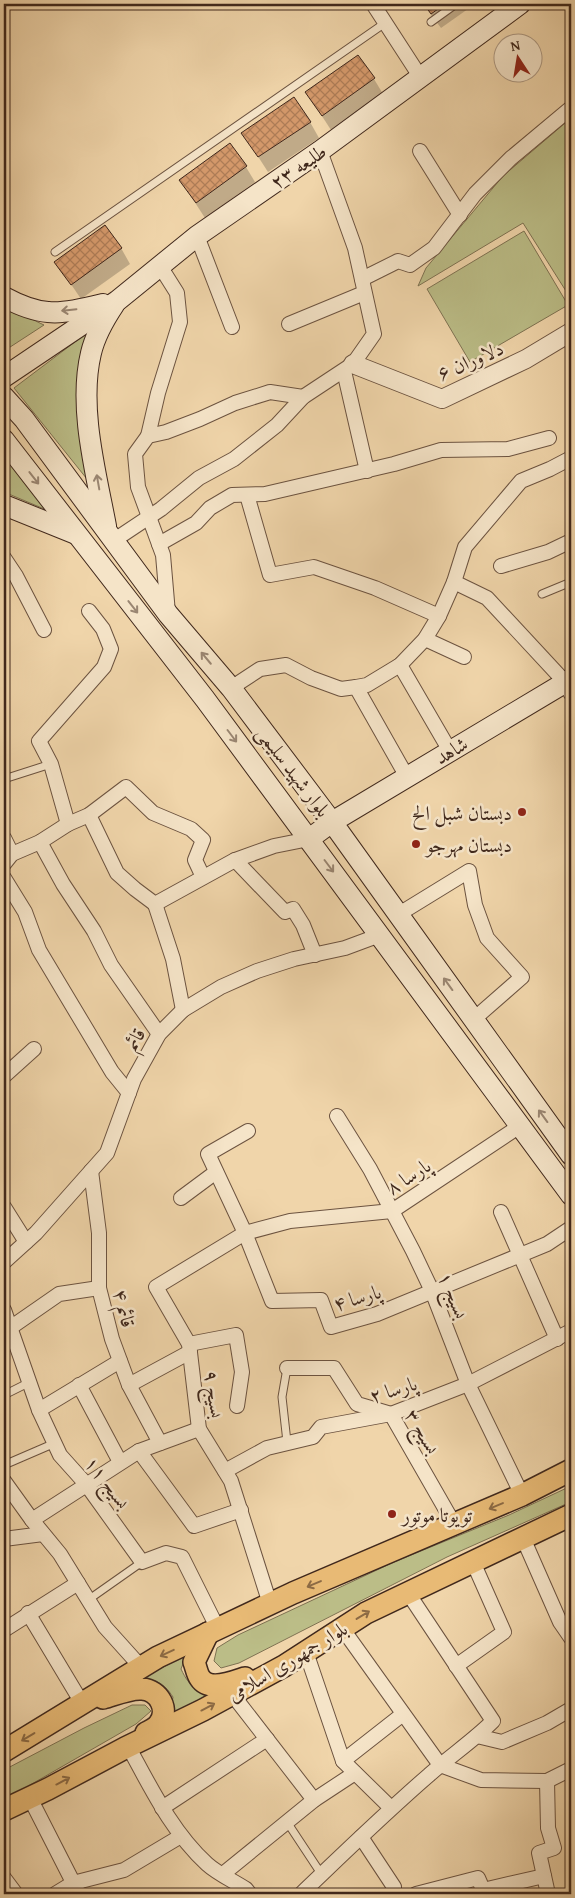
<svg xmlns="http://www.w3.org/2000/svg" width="575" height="1898" viewBox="0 0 575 1898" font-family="'Gentium Book Plus',Amiri,serif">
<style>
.green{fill:#bbbd87;stroke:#7e7252}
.shadow{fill:#0003}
.building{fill:url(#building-cross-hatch);stroke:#40281c}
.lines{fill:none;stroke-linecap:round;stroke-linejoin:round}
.service-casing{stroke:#6c5340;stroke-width:9}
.minor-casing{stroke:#6c5340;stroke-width:16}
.tertiary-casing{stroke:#6c5340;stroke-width:20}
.secondary-casing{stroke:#40281c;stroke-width:22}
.primary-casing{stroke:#40281c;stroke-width:24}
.service{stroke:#f5e4c8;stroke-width:7}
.minor{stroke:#f5e4c8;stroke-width:14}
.tertiary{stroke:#f5e4c8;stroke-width:18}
.secondary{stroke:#f5e4c8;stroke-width:20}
.primary{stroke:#e8ba75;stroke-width:21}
.oneway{stroke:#9a8672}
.oneway2{stroke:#8c6a44}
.poi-dot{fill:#8f2418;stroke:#f5e4c8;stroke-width:2}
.labels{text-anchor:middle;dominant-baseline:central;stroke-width:5;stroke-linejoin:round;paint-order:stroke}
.street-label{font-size:20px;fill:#40281c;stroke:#f5e4c8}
.poi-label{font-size:20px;fill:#40281c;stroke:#f5e4c8;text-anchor:start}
</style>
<defs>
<pattern id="building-cross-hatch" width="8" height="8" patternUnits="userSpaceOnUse" patternTransform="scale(1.25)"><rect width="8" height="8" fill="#d3986a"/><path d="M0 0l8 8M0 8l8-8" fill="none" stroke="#ad7c56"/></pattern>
</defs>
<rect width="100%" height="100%" fill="#f0d5aa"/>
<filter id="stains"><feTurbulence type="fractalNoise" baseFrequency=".004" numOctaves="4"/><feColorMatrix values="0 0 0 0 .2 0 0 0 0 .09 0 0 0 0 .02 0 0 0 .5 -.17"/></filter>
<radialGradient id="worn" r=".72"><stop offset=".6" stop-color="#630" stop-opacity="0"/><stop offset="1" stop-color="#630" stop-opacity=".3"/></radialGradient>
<g class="green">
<polygon points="571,118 571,299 523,223 418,286 426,268 503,176"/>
<polygon points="524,231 568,305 470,362 427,289"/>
<polygon points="4,306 44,325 4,351"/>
<polygon points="92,329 91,484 14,388"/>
<polygon points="4,454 49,511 4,492"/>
<polygon points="571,1486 571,1501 566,1504 447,1557 239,1663 221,1668 214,1661 217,1648 238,1635 394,1562 509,1515"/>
<path d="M186,1656l-5,13c9,19 15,21 35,23l-46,23 3,-18c-10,-15 -16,-17 -34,-18z"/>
<polygon points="132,1705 145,1705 151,1711 136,1724 4,1800 4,1770 84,1728"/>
</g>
<g class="shadow">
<polygon points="423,4 475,4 441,28"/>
<polygon points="374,79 383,94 331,130 307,93"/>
<polygon points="310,122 319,138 268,172 243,133"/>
<polygon points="246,167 255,182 205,218 181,181"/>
<polygon points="121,248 130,264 81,299 56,262"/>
</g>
<g class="building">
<polygon points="424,4 445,4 431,14"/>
<polygon points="358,55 375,78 322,116 305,92"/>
<polygon points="294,97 311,122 258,157 241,133"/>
<polygon points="230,143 247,166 196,203 179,180"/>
<polygon points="105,225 122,248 71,285 54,262"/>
</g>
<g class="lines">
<defs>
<g id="service">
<polyline points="431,22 456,4"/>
<polyline points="55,252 385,23"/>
<polyline points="542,594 571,582"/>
<polyline points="4,779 51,764"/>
<polyline points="4,1395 30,1382"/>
<polyline points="287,1442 282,1397 287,1368"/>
<polyline points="4,1465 55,1443"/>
<polyline points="88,1600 142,1562"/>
<polyline points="287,1822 322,1875"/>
</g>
<g id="minor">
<polyline points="373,4 421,78"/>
<polyline points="420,151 460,215"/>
<polyline points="197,236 232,327"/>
<polyline points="362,279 398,261 410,265 434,248 475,194 511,158 571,108"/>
<polyline points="289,324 364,293"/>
<polyline points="344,371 367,471"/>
<polyline points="148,436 158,393 180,322 177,293 160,266"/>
<polyline points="247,495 270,575 314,567 375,588 439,616"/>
<polyline points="113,541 161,509 199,478 234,459 277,425 303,397 353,364 374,334 355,248 320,151"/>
<polyline points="159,544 196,523 210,508 232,495 265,494 394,464 441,450 508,449 549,438"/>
<polyline points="4,558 16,576 44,630"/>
<polyline points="501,566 548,552 571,541"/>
<polyline points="454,582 487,598 565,682 571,694"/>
<polyline points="168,613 163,555 138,487 135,454 148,436 166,432 200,419 235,403 270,392 303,397"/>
<polyline points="425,639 464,657"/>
<polyline points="400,665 450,751"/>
<polyline points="356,687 367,685 400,665 425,639 439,616 454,582 465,547 521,481 550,469 571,458"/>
<polyline points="231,688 260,669 286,665 311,678 341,689 356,687 407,777"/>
<polyline points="89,815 117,873 135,889 155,904 235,860 274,846 309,839"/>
<polyline points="68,824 51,764 39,741 104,667 111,649 103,629 89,611"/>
<polyline points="4,838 12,854"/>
<polyline points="40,842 63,884 94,931 111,965 159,1034"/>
<polyline points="235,860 285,912 293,909 303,925 315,955"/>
<polyline points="4,864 12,854 40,842 68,824 89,815 126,787 153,813 191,829 203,840 195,860 203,877"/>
<polyline points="4,878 25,912 39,950 112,1072 129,1093"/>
<polyline points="155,904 173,959 183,1010"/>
<polyline points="399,914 469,871 475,905 487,938 522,977 474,1019"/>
<polyline points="4,1076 34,1049"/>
<polyline points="337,1116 370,1169 413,1251 432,1291 468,1384 522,1495"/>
<polyline points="248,1131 208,1154 245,1233 272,1301 321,1300 331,1327 377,1314 547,1244 571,1228"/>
<polyline points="91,1171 99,1233 99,1288 112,1339 129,1385 160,1443"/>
<polyline points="181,1198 216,1172"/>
<polyline points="4,1207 26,1242"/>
<polyline points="501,1212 557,1339"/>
<polyline points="4,1262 36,1233 107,1153 134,1079 159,1034 183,1010 221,987 257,971 294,959 345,948 380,935"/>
<polyline points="4,1310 39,1410 60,1455 86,1484 142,1562 166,1553 182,1557 218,1629"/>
<polyline points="10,1328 59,1294 99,1288"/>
<polyline points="189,1344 236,1335 242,1372 237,1406"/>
<polyline points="287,1368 334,1368 357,1404 391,1414 454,1524"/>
<polyline points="79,1385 120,1462"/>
<polyline points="129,1385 190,1352"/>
<polyline points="39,1410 120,1361"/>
<polyline points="139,1451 194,1526 241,1510"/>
<polyline points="225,1471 267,1448 313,1437 321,1427 391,1414 468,1384 571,1331"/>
<polyline points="4,1481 32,1520 60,1554 105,1627 141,1667"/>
<polyline points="32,1520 139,1451 199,1429"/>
<polyline points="523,1538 560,1622 571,1638"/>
<polyline points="4,1539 43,1534"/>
<polyline points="270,1604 231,1481 199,1429 189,1344 156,1287 245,1233 290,1221 392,1211 520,1126"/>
<polyline points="28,1613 82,1703"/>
<polyline points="342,1628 440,1765 481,1780 547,1781 571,1769"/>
<polyline points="4,1630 78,1583"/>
<polyline points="306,1652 343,1761 391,1808"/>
<polyline points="456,1666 504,1632 473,1562"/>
<polyline points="232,1694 314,1800"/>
<polyline points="477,1736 502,1742 547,1723 571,1709"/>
<path d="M128,1746c23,42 44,86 79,118 11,10 27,17 39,25l4,5"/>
<polyline points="343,1761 403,1714"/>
<polyline points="547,1781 548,1828 554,1848 539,1853 548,1894"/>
<polyline points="30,1798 79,1894"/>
<polyline points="162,1808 267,1739"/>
<polyline points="361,1837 394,1887 393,1894"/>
<polyline points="223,1874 314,1800 355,1773"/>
<polyline points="4,1878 16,1894"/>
<polyline points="483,1890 544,1876"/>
<polyline points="55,1894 73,1883 124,1870 181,1836"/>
<path d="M301,1894c42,-40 84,-81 128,-119 21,-19 44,-34 64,-54l-85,-128"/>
<polyline points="416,1894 478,1878 485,1894"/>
</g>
<polyline id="tertiary" points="353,364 442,399 526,359 571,332"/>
<g id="secondary">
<path d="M4,297c13,7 30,14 44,15 16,2 39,-4 55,-8"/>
<polyline points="4,377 117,301 197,236 320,151 520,4"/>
<polyline points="4,397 24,419 168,614 231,688 332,822 571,1155"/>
<polyline points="4,440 205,699 571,1195"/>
<polyline points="4,505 76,534"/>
<path d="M106,526c-10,-53 -28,-119 -15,-173 4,-17 13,-33 23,-48"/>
<polyline points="309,839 332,822 571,679"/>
</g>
<g id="primary">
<path d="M208,1633l-14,29c2,5 3,12 6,16 9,14 33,4 45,0"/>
<path d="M103,1698c11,-3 27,-10 39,-9 17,1 28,21 17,35 -3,4 -9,7 -13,9"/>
<polyline points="4,1751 158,1657 293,1593 522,1495 571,1470"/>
<polyline points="4,1810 48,1789 125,1748 203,1710 284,1666 366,1613 571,1515"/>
</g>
</defs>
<use href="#service" class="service-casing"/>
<use href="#minor" class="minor-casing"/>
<use href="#tertiary" class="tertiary-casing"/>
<use href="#secondary" class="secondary-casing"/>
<use href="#primary" class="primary-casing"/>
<use href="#service" class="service"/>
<use href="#minor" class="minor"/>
<use href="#tertiary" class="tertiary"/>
<use href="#secondary" class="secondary"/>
<use href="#primary" class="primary"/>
</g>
<defs><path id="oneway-shaft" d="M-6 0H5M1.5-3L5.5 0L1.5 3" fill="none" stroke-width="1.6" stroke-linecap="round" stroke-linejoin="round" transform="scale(1.25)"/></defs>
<g class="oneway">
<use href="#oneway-shaft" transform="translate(69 310) rotate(174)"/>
<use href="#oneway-shaft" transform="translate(34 478) rotate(52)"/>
<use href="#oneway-shaft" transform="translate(98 482) rotate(-100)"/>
<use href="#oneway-shaft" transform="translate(133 607) rotate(52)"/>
<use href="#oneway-shaft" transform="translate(206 658) rotate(-130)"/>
<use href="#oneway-shaft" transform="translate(232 736) rotate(53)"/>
<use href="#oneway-shaft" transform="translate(329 866) rotate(53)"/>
<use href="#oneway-shaft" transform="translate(448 984) rotate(-126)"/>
<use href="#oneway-shaft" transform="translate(543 1116) rotate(-126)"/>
</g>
<g class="oneway2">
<use href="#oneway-shaft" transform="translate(496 1506) rotate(157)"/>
<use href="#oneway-shaft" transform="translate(314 1584) rotate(157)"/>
<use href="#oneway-shaft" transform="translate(363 1615) rotate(-31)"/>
<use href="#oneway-shaft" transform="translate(167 1653) rotate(155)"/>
<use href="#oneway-shaft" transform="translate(208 1707) rotate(-28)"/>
<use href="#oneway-shaft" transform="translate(28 1737) rotate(149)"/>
<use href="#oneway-shaft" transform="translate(63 1781) rotate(-28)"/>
</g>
<g class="poi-dot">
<circle cx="522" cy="812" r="5"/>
<circle cx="416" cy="844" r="5"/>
<circle cx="392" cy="1514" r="5"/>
</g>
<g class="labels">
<g class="street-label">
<text transform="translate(298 166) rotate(-34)">طلیعه ۲۳</text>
<text transform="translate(470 360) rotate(-23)">دلاوران ۶</text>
<text transform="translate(451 750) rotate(-31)">شاهد</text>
<text transform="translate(294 771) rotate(53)">بلوار شهید سلیمی</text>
<text transform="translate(134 1039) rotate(-59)">قائم</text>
<text transform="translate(408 1176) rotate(-33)">پارسا ۸</text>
<text transform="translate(454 1295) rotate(68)">بسیج ۱</text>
<text transform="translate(357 1297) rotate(-16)">پارسا ۴</text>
<text transform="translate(125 1308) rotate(77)">قائم ۴</text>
<text transform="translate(393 1389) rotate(-17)">پارسا ۲</text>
<text transform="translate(215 1394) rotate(82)">بسیج ۹</text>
<text transform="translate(423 1431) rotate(59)">بسیج ۳</text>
<text transform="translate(108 1482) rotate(52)">بسیج ۱۱</text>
<text transform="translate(287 1661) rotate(-31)">بلوار جمهوری اسلامی</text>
</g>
<g class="poi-label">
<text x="512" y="812" text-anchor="end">دبستان شبل الح</text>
<text x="426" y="844">دبستان مهرجو</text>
<text x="402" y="1514">تویوتا موتور</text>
</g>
</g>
<rect width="575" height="1898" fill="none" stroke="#f0d5aa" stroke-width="20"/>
<rect x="5" y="5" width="565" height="1888" fill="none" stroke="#40281c" stroke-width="2.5"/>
<rect x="10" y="10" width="555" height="1878" fill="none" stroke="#40281c"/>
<g transform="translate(518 58) rotate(348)"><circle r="24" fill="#f5e4c8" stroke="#ad9983"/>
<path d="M0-4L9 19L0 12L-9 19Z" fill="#8f2418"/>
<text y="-8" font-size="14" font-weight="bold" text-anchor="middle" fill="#40281c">N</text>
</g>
<rect width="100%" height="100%" filter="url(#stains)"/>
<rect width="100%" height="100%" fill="url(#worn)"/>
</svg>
